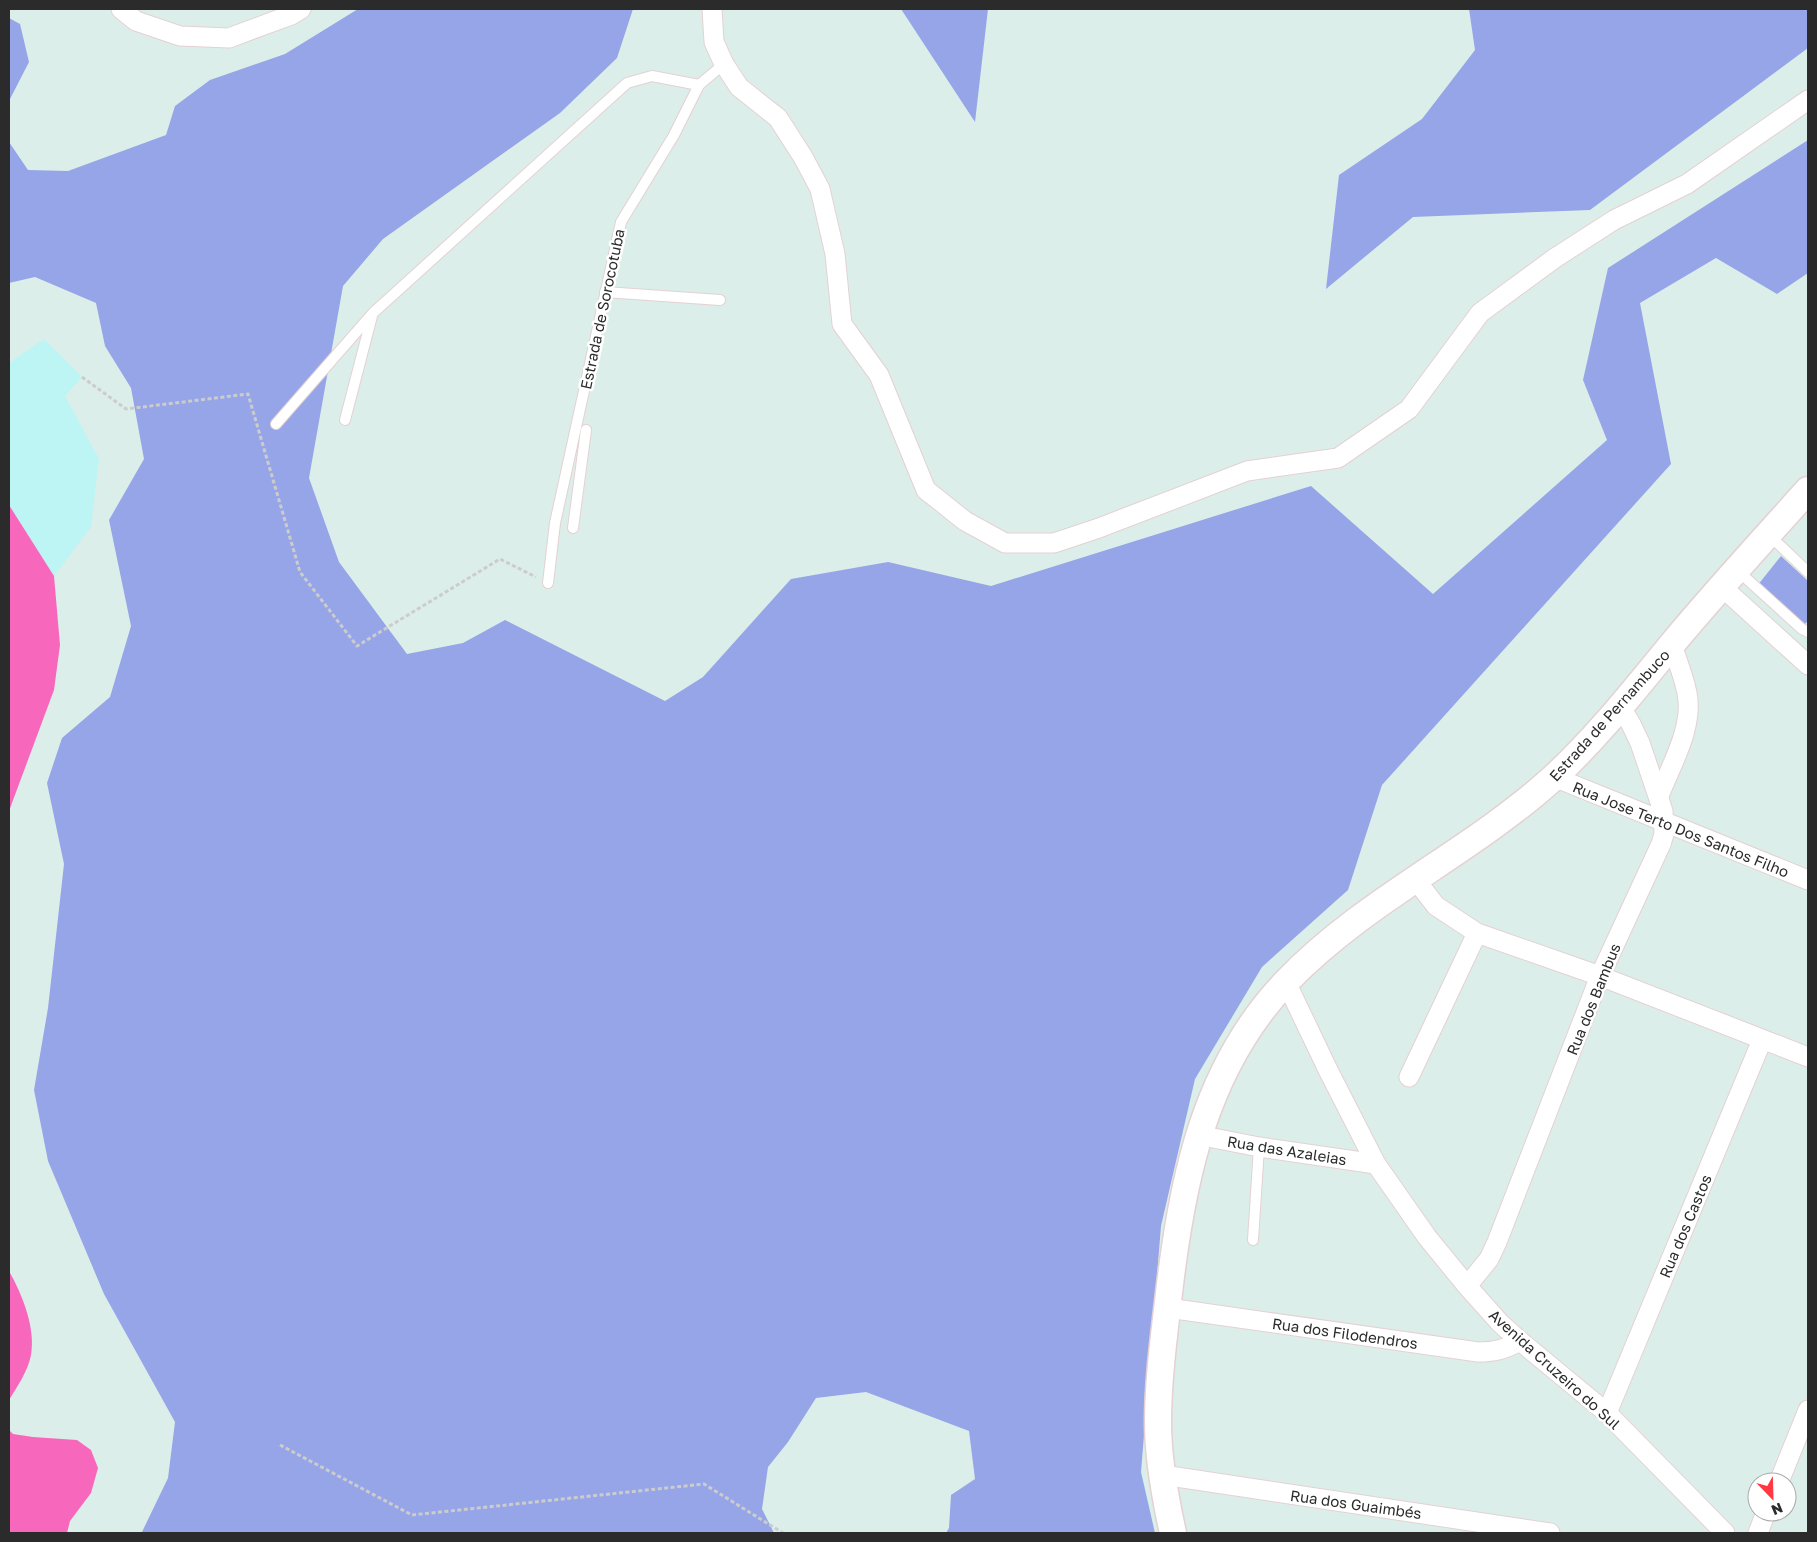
<svg xmlns="http://www.w3.org/2000/svg" width="1817" height="1542" viewBox="0 0 1817 1542" font-family="'Golos Text',sans-serif">
<style>
.green{fill:#95a5e8}
.sand{fill:#bdf5f4}
.water{fill:#f768bd}
.lines{fill:none;stroke-linecap:round;stroke-linejoin:round}
.lane-casing{stroke:#e5d1d2;stroke-width:12}
.street-casing{stroke:#e5d1d2;stroke-width:21}
.secondary-casing{stroke:#e5d1d2;stroke-width:29}
.path{stroke:#ccc;stroke-width:3;stroke-dasharray:4 2.5;stroke-linecap:butt}
.lane{stroke:#fff;stroke-width:10}
.street{stroke:#fff;stroke-width:19}
.secondary{stroke:#fff;stroke-width:26}
.labels{text-anchor:middle;dominant-baseline:central;stroke-width:5;stroke-linejoin:round;paint-order:stroke}
.street-label{font-size:15px;fill:#2b2b2b;stroke:#fff}
</style>
<rect width="100%" height="100%" fill="#dceee9"/>
<g class="green">
<polygon points="358,9 633,9 617,58 560,113 383,239 343,286 309,478 339,562 407,654 463,643 505,620 665,701 703,677 791,579 888,562 991,586 1311,486 1433,594 1607,440 1583,380 1608,268 1808,140 1808,273 1777,294 1716,258 1640,303 1671,464 1382,785 1348,890 1262,967 1195,1079 1161,1226 1141,1472 1155,1533 946,1533 949,1528 951,1495 975,1479 969,1431 866,1392 816,1398 788,1442 768,1467 762,1509 774,1533 142,1532 168,1478 175,1422 104,1294 48,1161 34,1090 48,1008 64,864 47,783 62,738 110,697 131,626 109,520 144,459 131,388 105,346 96,303 35,277 9,283 9,142 28,170 68,171 166,135 175,106 210,80 285,54"/>
<polygon points="901,9 988,9 975,122"/>
<polygon points="1469,9 1808,9 1808,48 1590,210 1413,217 1326,289 1339,175 1422,119 1475,50"/>
<polygon points="9,18 20,24 29,62 9,101"/>
<polygon points="1781,556 1808,581 1808,621 1803,626 1757,586"/>
</g>
<polygon class="sand" points="44,339 82,377 65,396 99,459 91,527 54,576 9,505 9,363"/>
<g class="water">
<polygon points="9,505 54,576 60,645 54,690 9,811"/>
<path d="M9,1271c13,23 27,57 22,84 -3,16 -14,32 -22,45z"/>
<polygon points="9,1430 13,1434 33,1437 77,1440 91,1450 98,1468 91,1493 70,1521 67,1533 9,1533"/>
</g>
<g class="lines">
<defs>
<g id="lane">
<polyline points="605,292 720,300"/>
<polyline points="345,420 372,316"/>
<polyline points="276,424 373,313 627,83 652,76 699,85"/>
<polyline points="573,528 586,430"/>
<polyline points="1769,535 1808,572"/>
<polyline points="1737,570 1802,629 1808,632"/>
<polyline points="548,583 555,523 621,222 674,135 699,85 724,64"/>
<polyline points="1253,1240 1259,1147"/>
</g>
<g id="street">
<polyline points="121,9 136,21 180,36 229,38 291,15 301,9"/>
<polyline points="712,9 714,42 724,64 739,87 778,118 803,157 820,189 835,254 842,324 879,375 926,490 965,521 1005,543 1054,543 1099,528 1247,471 1338,458 1409,409 1480,313 1555,258 1614,220 1687,184 1808,100"/>
<polyline points="1721,586 1808,665"/>
<polyline points="1554,777 1808,880"/>
<path d="M1659,796c12,-31 35,-69 28,-103 -3,-16 -10,-33 -15,-48"/>
<polyline points="1415,879 1436,906 1477,933 1600,976 1808,1057"/>
<polyline points="1286,982 1328,1070 1376,1164 1427,1237 1467,1286 1500,1323 1520,1341 1607,1413 1725,1533"/>
<polyline points="1409,1077 1477,933"/>
<polyline points="1198,1135 1259,1147 1376,1164"/>
<polyline points="1467,1286 1489,1259 1497,1242 1600,976 1661,844 1664,834 1663,811 1640,743 1631,724 1620,706"/>
<path d="M1168,1308l310,44c17,0 28,-3 42,-11"/>
<polyline points="1607,1413 1762,1040"/>
<polyline points="1163,1475 1550,1533"/>
<polyline points="1779,1482 1808,1410"/>
<polyline points="1758,1533 1766,1512"/>
</g>
<path id="secondary" d="M1173,1533c-8,-36 -15,-73 -15,-110 0,-43 6,-87 11,-130 13,-114 36,-227 118,-312 78,-81 183,-128 265,-202 47,-43 86,-94 126,-142 42,-50 86,-98 130,-147"/>
</defs>
<use href="#lane" class="lane-casing"/>
<use href="#street" class="street-casing"/>
<use href="#secondary" class="secondary-casing"/>
<g class="path">
<polyline points="82,377 126,409 248,394 300,572 357,646 500,559 536,577"/>
<polyline points="280,1445 412,1515 704,1484 783,1533"/>
</g>
<use href="#lane" class="lane"/>
<use href="#street" class="street"/>
<use href="#secondary" class="secondary"/>
</g>
<g class="labels">
<g class="street-label">
<text transform="translate(602 309) rotate(-78)">Estrada de Sorocotuba</text>
<text transform="translate(1609 715) rotate(-48)">Estrada de Pernambuco</text>
<text transform="translate(1681 829) rotate(22)">Rua Jose Terto Dos Santos Filho</text>
<text transform="translate(1593 999) rotate(-68)">Rua dos Bambus</text>
<text transform="translate(1287 1150) rotate(9)">Rua das Azaleias</text>
<text transform="translate(1685 1226) rotate(-67)">Rua dos Castos</text>
<text transform="translate(1345 1333) rotate(8)">Rua dos Filodendros</text>
<text transform="translate(1555 1369) rotate(42)">Avenida Cruzeiro do Sul</text>
<text transform="translate(1356 1504) rotate(8)">Rua dos Guaimbés</text>
</g>
</g>
<rect width="1817" height="1542" fill="none" stroke="#2b2b2b" stroke-width="20"/>
<g transform="translate(1772 1497) rotate(157)"><circle r="24" fill="#ffffff" stroke="#aaaaaa"/>
<path d="M0-4L9 19L0 12L-9 19Z" fill="#ff3841"/>
<text y="-8" font-size="14" font-weight="bold" text-anchor="middle" fill="#2b2b2b">N</text>
</g>
</svg>
